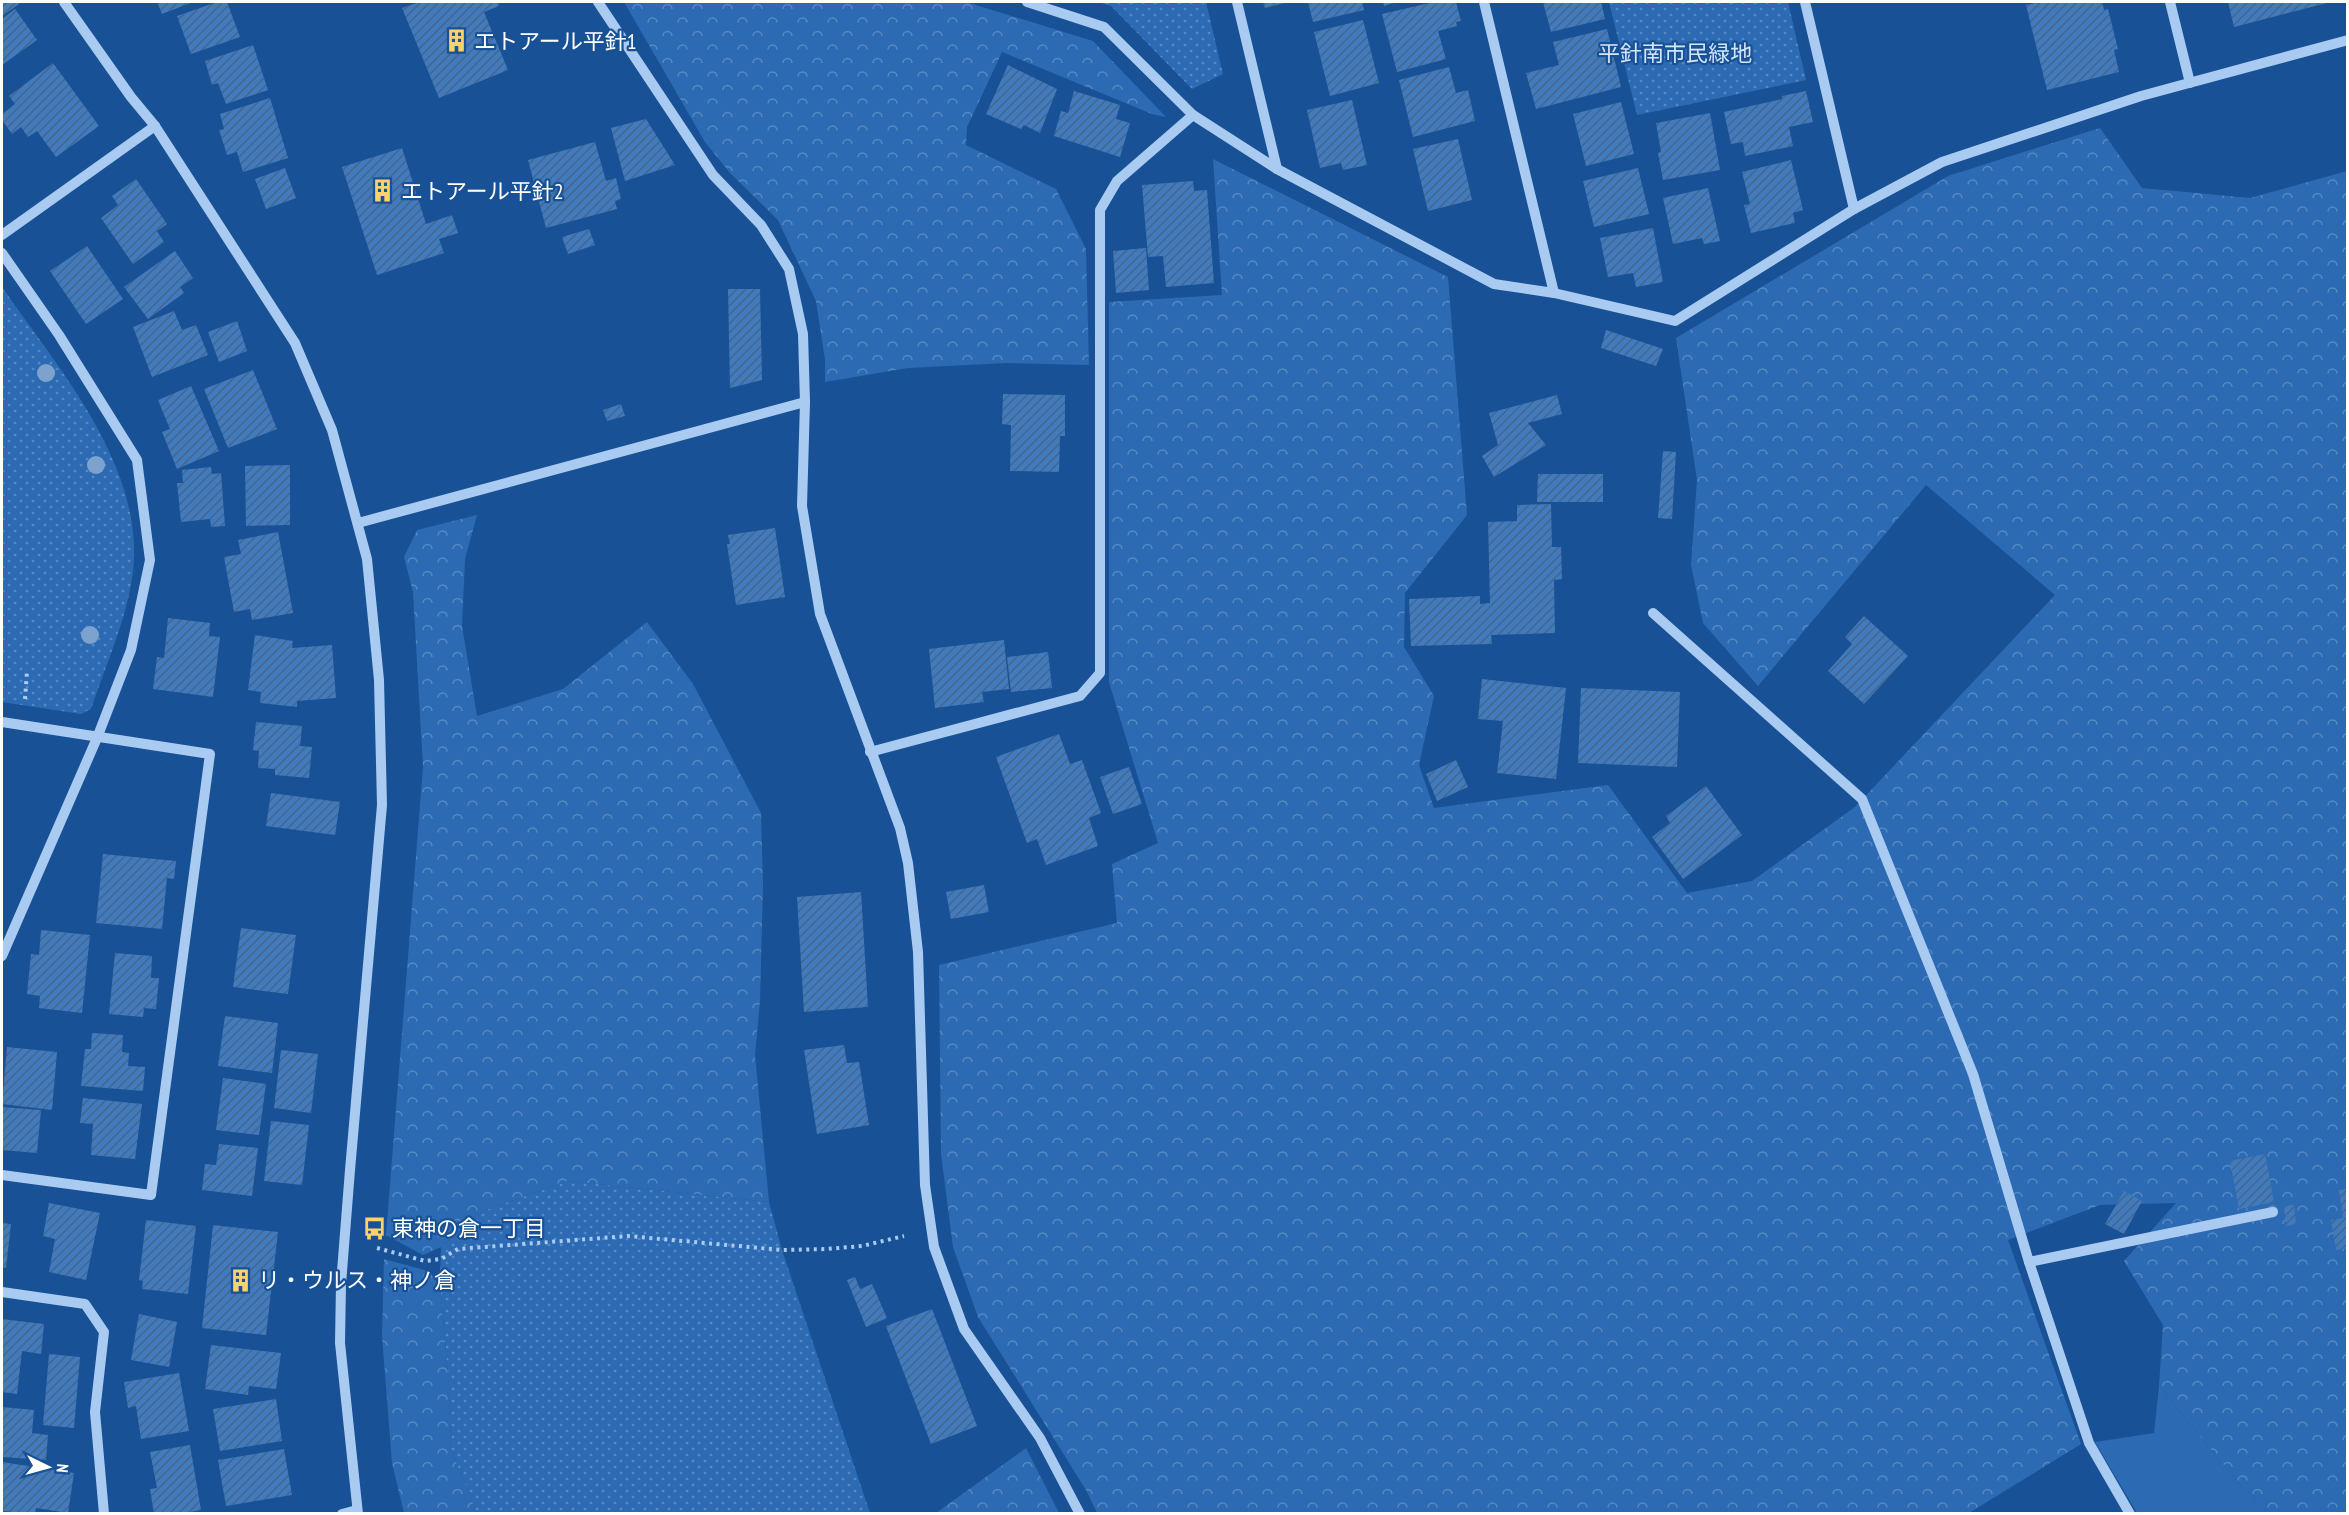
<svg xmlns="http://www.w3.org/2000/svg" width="2349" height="1515" viewBox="0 0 2349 1515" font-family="'PT Sans Narrow','Noto Sans JP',sans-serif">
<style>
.green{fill:#2c6bb4}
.forest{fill:url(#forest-crowns)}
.park{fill:url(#park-dots)}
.building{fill:url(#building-hatch)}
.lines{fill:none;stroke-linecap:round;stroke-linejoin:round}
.path{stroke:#aacbf1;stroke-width:4;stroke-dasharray:3 4.5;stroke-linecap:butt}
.minor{stroke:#aacbf1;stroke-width:10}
.tree{fill:#7ea2ce}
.labels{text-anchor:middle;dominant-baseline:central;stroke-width:4.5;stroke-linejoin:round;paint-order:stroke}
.poi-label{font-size:22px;fill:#fff;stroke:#185195;text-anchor:start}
.park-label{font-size:22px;fill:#d1e5fc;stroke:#185195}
</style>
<defs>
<pattern id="forest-crowns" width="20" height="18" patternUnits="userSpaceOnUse" patternTransform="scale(1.5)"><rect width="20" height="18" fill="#2c6bb4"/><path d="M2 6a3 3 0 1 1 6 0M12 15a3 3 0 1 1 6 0" fill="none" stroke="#5689c3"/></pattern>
<pattern id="park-dots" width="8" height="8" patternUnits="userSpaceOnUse" patternTransform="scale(1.5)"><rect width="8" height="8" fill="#2c6bb4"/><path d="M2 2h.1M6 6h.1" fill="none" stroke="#5689c3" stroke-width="1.8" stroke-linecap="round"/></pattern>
<pattern id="building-hatch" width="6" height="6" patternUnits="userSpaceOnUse" patternTransform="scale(1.5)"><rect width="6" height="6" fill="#417abd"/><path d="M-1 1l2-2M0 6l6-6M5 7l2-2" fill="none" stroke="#46658a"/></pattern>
</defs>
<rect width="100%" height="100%" fill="#185195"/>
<polygon class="green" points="2159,1386 2241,1486 2270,1513 2137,1513 2095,1442 2154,1433"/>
<g class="forest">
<polygon points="624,2 966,2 1093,41 1166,117 1152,114 1002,52 967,127 966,145 1056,189 1086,249 1089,365 1006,363 908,368 825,382 825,360 816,301 778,220 730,173 705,142"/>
<polygon points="2100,128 2142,188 2250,198 2347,171 2347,1513 2270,1513 2241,1486 2159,1386 2163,1325 2124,1261 2176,1203 2100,1205 2008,1240 2081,1444 1969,1513 1097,1513 1086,1490 978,1317 953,1247 941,1154 939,965 1117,923 1112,864 1158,843 1109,682 1109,302 1222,295 1213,159 1448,277 1467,515 1405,593 1404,647 1434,696 1419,765 1434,808 1608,785 1687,893 1752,881 1855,807 2055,595 1926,485 1758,686 1703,623 1691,565 1697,480 1676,338 1948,176"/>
<polygon points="477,515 465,559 462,626 477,716 563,689 647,622 693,684 761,813 763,885 760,1001 755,1055 769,1202 568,1181 483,1211 441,1247 423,1255 386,1235 423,767 413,592 404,557 417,530"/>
<polygon points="384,1259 428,1271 440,1283 449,1387 451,1449 477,1513 404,1513 392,1463 382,1336"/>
<polygon points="1026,1448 1059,1513 936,1513"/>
</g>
<g class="park">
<polygon points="1098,2 1206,2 1223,74 1192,89 1111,6"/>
<polygon points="1609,2 1788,2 1806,80 1637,115"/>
<path d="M2,287c57,83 147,183 130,292 -7,44 -27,88 -41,130l-10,5 -79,-12z"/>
<polygon points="568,1181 769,1202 782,1250 870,1513 477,1513 451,1449 449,1387 440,1283 441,1247 483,1211"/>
</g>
<g class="building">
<polygon points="2,2 18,2 19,4 2,16"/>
<polygon points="157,2 193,2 162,14"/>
<polygon points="217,2 227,2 240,37 191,54 177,16"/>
<polygon points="419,2 498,2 499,6 484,12 508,70 439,98 402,8"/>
<polygon points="1263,2 1288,2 1265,8"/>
<polygon points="1308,2 1362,2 1364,10 1313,22"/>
<polygon points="1383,2 1397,2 1384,6"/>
<polygon points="1434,2 1456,2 1461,21 1456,22 1457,26 1438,31 1446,59 1397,72 1382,14"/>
<polygon points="1543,2 1601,2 1605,19 1551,32"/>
<polygon points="2039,2 2102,2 2104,10 2108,9 2118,49 2114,50 2119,72 2047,90 2026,5"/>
<polygon points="2228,2 2331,2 2234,27"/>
<polygon points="15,9 37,40 2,65 2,19"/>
<polygon points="1363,20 1379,83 1330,96 1314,32"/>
<polygon points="1607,29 1621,87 1536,109 1526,73 1559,65 1553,42"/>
<polygon points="253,45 268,90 226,104 218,83 212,85 205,61"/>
<polygon points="53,63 99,126 56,157 37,131 28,137 21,127 12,134 2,120 2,114 15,104 9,96"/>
<polygon points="1008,65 1057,89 1040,133 1024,125 1021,129 986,114"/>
<polygon points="1449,67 1456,93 1468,90 1475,121 1413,137 1399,80"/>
<polygon points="1074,91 1120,105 1116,119 1130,123 1120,157 1054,136 1061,111 1068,113"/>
<polygon points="1806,91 1813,122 1789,127 1793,146 1745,156 1743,142 1731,144 1724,112 1782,99 1782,96"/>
<polygon points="270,98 288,158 243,172 237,152 227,155 219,130 224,129 220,114"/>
<polygon points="1352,100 1367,165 1343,170 1341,163 1320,168 1307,110"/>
<polygon points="1621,102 1634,154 1586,166 1573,114"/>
<polygon points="1710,113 1720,170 1663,180 1658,153 1661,152 1656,123"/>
<polygon points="646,119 675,165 625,181 611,128"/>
<polygon points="1458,139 1472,200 1428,211 1413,149"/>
<polygon points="595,142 606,181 616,178 621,199 615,201 617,209 546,228 528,160"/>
<polygon points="402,148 426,224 452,215 458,233 439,239 444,253 377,275 342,167"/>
<polygon points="1791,160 1803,210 1793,213 1795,223 1751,233 1744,205 1750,204 1742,172"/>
<polygon points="285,168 296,198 266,209 255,179"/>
<polygon points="1638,168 1649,214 1594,227 1583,181"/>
<polygon points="136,179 167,224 157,231 164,242 133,264 101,218 118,205 112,196"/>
<polygon points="1193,181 1194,191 1207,190 1214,283 1166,287 1163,256 1148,257 1142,185"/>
<polygon points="1708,188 1720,241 1704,244 1702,238 1673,244 1663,198"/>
<polygon points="1653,228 1663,282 1636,287 1633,273 1608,277 1600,238"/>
<polygon points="589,229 595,245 568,254 562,237"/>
<polygon points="87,246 123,299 86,324 50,271"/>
<polygon points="1146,248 1149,290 1116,293 1113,251"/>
<polygon points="175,251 193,278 180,287 184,293 148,319 124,287"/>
<polygon points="728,289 760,289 762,380 730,388"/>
<polygon points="174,311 182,330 196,325 208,355 152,377 133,327"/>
<polygon points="237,321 247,351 219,362 208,332"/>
<polygon points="1606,330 1663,349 1656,366 1601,348"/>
<polygon points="253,370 277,429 228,448 204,389"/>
<polygon points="191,386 219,451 177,469 162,432 170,429 158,400"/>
<polygon points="1003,394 1065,395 1065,436 1060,436 1059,472 1010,471 1011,425 1002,424"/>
<polygon points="1557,395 1562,414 1528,423 1546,445 1494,477 1482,456 1498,445 1489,413"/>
<polygon points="621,404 625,416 607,421 603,410"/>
<polygon points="1663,451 1676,452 1672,519 1658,518"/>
<polygon points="290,465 290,525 246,526 245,466"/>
<polygon points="211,467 212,474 221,473 225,526 211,527 210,519 181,522 177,483 183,483 182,470"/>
<polygon points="1538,474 1603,474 1603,502 1537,502"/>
<polygon points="1551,504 1552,547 1561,547 1562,579 1554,580 1555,633 1491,635 1492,644 1411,646 1409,599 1480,596 1480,604 1490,603 1488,522 1517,521 1517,505"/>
<polygon points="775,528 785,597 736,605 727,544 730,544 728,535"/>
<polygon points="278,532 293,613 252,620 250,609 234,612 224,557 241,554 238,540"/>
<polygon points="1864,616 1908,656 1864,704 1828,671 1852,644 1845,637"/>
<polygon points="168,618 210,623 209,636 220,637 213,697 153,689 157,657 164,658"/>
<polygon points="255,635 293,641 292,648 332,645 336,698 297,701 297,707 260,703 261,692 248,690"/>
<polygon points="1004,640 1009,689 982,692 984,702 935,708 929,649"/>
<polygon points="1048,652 1052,688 1011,692 1007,657"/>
<polygon points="1482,679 1566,688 1556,779 1497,773 1503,721 1478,719"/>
<polygon points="1581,688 1680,692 1677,767 1578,763"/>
<polygon points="256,722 302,726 300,746 312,747 309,778 275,775 275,769 258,768 259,751 253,750"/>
<polygon points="1059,734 1070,764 1082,760 1101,813 1089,818 1098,846 1046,865 1037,839 1027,843 996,757"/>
<polygon points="1456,760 1468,787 1437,801 1426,774"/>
<polygon points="1129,767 1142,804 1113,814 1100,777"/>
<polygon points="1706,786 1742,835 1683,879 1652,837 1670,823 1666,816"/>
<polygon points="271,793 340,802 335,835 266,826"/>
<polygon points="103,854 176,861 174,879 167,878 162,929 96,923"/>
<polygon points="984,885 989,912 951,919 946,892"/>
<polygon points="861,892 868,1007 804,1012 797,897"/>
<polygon points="241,928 296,935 288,994 233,987"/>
<polygon points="41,930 90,935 82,1013 39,1008 40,996 27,994 31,954 39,955"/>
<polygon points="115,953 152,956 151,978 159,978 156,1009 144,1008 143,1017 109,1014"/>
<polygon points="225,1016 278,1023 272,1073 218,1066"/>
<polygon points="92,1033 123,1035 122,1052 129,1053 128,1066 145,1067 143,1091 81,1086 85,1049 91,1049"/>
<polygon points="844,1045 847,1063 859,1062 869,1125 817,1134 804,1050"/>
<polygon points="7,1047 57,1052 52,1110 2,1104"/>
<polygon points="281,1050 318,1054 311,1113 274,1108"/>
<polygon points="223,1078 266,1084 259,1135 216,1130"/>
<polygon points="83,1098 142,1104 135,1159 91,1155 93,1124 80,1123"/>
<polygon points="2,1107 41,1110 37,1153 2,1150"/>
<polygon points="271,1121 309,1125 302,1185 264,1181"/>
<polygon points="219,1144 258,1148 252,1196 202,1190 205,1164 216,1165"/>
<polygon points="2265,1154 2274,1202 2239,1209 2230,1161"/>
<polygon points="2348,1189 2348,1248 2336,1250 2331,1220 2343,1218 2339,1190"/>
<polygon points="2124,1191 2142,1201 2124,1234 2105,1224"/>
<polygon points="49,1203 100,1213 86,1280 49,1272 55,1239 43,1236"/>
<polygon points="2294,1205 2296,1224 2286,1226 2284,1206"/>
<polygon points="146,1220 196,1226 188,1294 142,1289 143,1281 139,1280"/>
<polygon points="2,1223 11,1224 6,1268 2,1267"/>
<polygon points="213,1225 278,1232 266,1335 202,1328"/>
<polygon points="855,1277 860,1289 872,1284 887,1318 866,1327 847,1280"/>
<polygon points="932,1309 977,1426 931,1444 886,1326"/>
<polygon points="139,1314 177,1322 169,1367 131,1360"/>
<polygon points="2,1319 44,1324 41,1354 22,1351 17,1394 2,1392"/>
<polygon points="211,1345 281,1353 276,1389 249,1386 248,1395 205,1389"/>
<polygon points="49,1354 80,1357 74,1428 43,1425"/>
<polygon points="179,1373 189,1431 141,1439 136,1406 128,1408 124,1382"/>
<polygon points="276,1399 282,1441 220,1451 213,1409"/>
<polygon points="2,1407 34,1410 32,1433 48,1435 46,1460 2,1457"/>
<polygon points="190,1445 201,1510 180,1514 154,1514 150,1489 157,1488 150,1452"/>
<polygon points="284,1449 292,1495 226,1506 218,1460"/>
<polygon points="2,1462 74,1473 68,1513 36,1508 35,1514 2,1511"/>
</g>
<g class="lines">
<g class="path">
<polyline points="25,699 27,671"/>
<polyline points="377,1248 425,1261 441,1259 458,1249 628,1236 782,1250 827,1249 862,1246 904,1236"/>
</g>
<g class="minor">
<polyline points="64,2 131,97 155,126 295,343 332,430 367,559 379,680 382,805 350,1170 341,1284 340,1343 358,1514"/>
<polyline points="598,2 713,175 761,225 789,269 803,334 805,402 802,506 820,614 900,828 908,863 918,952 925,1185 934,1247 964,1329 1040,1438 1080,1514"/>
<polyline points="1027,2 1104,27 1193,115 1277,169 1494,284 1554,293 1675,321 1854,209 1942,162 2141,96 2348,40"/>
<polyline points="1237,2 1277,169"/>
<polyline points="1484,2 1554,293"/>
<polyline points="1805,2 1854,209"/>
<polyline points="2170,2 2190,83"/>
<polyline points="2,235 155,126"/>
<polyline points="2,253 59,335 137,460 150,560 131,650 97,738 2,956"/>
<polyline points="358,523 805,402"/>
<polyline points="1653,613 1862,799 1973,1074 2029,1262 2089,1443 2130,1514"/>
<polyline points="2,722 210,754 151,1195 2,1175"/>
<polyline points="870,752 1080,696 1100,673 1100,210 1117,181 1193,115"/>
<polyline points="2029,1262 2273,1212"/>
<polyline points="2,1292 85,1304 104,1332 95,1412 104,1514"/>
<polyline points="342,1514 357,1510"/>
</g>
</g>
<g class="tree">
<circle cx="46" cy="373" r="9"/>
<circle cx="96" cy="465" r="9"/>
<circle cx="90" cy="635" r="9"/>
</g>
<defs>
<symbol id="building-bare" viewBox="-9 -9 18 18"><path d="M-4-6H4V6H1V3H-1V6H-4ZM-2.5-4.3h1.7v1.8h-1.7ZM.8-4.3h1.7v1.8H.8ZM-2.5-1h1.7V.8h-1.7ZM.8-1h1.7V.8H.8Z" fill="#ffd269" stroke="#185195" stroke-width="2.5" paint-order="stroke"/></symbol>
<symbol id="bus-bare" viewBox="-9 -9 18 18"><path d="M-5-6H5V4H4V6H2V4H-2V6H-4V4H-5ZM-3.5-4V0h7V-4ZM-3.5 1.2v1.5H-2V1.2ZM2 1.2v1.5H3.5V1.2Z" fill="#ffd269" stroke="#185195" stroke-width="2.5" paint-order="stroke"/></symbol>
</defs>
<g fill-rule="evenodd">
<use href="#building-bare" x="440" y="24" width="33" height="33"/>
<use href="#building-bare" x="366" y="174" width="33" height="33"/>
<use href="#bus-bare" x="358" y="1212" width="33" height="33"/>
<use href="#building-bare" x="224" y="1264" width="33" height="33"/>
</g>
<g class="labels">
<g class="poi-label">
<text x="474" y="41">エトアール平針1</text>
<text x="401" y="191">エトアール平針2</text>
<text x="392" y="1228">東神の倉一丁目</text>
<text x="258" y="1280">リ・ウルス・神ノ倉</text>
</g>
<g class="park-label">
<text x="1675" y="53">平針南市民緑地</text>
</g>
</g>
<rect width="2349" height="1515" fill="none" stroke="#ffffff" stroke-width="6"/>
<g transform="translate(48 1467) rotate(95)" stroke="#185195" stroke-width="4.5" paint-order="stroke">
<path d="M0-4.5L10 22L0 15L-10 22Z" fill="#ffffff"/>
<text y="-9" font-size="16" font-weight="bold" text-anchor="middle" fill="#ffffff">N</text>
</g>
</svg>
